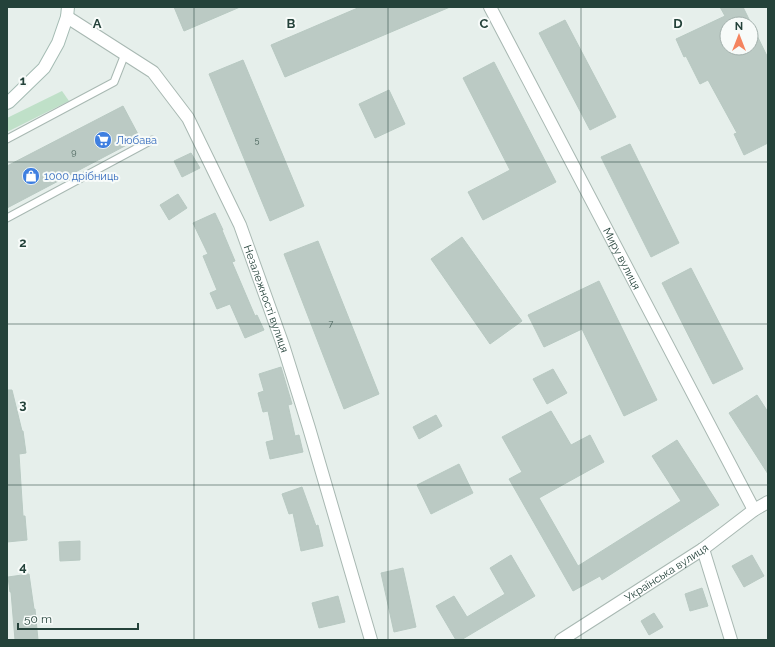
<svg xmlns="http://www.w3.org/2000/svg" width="775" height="647" viewBox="0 0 775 647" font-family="Raleway,sans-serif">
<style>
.green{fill:#bfe0c8}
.building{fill:#bbcac4;stroke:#b8c9c2;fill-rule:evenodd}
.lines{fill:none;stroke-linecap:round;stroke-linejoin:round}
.service-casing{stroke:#a8b8b2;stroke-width:9}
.minor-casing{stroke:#a8b8b2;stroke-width:14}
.secondary-casing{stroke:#a4bbb3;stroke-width:14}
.service{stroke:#fff;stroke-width:7}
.minor{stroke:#fff;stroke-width:12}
.secondary{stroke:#fff;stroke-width:12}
.grid{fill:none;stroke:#24423a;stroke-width:1;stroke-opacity:0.55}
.labels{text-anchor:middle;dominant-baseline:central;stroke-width:4;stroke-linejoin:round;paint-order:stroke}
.number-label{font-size:9px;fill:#4a645c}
.shop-label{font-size:11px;fill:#366cbe;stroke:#f7fbf9;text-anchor:start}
.street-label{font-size:11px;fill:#24423a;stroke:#f7fbf9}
.grid-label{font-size:13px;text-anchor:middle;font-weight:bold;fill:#24423a;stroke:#f7fbf9;stroke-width:4;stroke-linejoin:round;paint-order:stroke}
</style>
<rect width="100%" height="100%" fill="#e6efeb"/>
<polygon class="green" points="62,91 69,101 7,132 7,118"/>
<g class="building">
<polygon points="174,7 240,7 184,31"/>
<polygon points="360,7 450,7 285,77 271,45"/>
<path d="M720,7h23l25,51v85l-24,12 -10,-21 3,-1 -29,-53 -8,4 -14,-28 -2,1 -8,-18 49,-23zM727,24h24v24h-24z"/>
<polygon points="565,20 616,117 590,130 539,33"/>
<polygon points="243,60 304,206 270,221 209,74"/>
<polygon points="494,62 556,182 483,220 468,192 510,170 463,78"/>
<polygon points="389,90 405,124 375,138 359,104"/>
<polygon points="123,106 140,138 7,208 7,166"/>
<polygon points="630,144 679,243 651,257 601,157"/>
<polygon points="191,153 200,168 182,177 174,161"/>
<polygon points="178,194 187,208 169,220 160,205"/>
<polygon points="215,213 223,230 222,230 235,261 232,262 255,316 257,315 264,330 245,338 230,304 217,309 210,293 217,290 203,256 208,254 193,223"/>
<polygon points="462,237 522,321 490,344 431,259"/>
<polygon points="318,241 379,394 344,409 284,254"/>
<polygon points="691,268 743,369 713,384 662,283"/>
<polygon points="599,281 657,400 624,416 582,329 544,347 528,315"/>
<polygon points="281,367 292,404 288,405 295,436 299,435 303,452 270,459 266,442 274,440 268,411 263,412 258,393 264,391 259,374"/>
<polygon points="553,369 567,393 547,404 533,379"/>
<polygon points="7,390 12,390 22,431 23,431 26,453 19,454 23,516 25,516 27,540 7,542"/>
<polygon points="757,395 768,412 768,474 729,413"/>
<polygon points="551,411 571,445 590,435 604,462 539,498 578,566 681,501 652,456 677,440 719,505 602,580 600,576 573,591 509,479 522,472 502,437"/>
<polygon points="436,415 442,426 419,439 413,427"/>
<polygon points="459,464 473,493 431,514 417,485"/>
<polygon points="302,487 316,526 318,525 323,546 301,551 293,513 289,514 282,494"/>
<polygon points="80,541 80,560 60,561 59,542"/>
<polygon points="511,555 535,596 461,640 456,640 436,606 454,596 467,617 505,594 490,568"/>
<polygon points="752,555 764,576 744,587 732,566"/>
<polygon points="403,568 416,627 394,632 381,573"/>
<polygon points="29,574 34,609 35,609 38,640 15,640 11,592 10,592 8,577"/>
<polygon points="702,588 708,606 690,611 685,594"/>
<polygon points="338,596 345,622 319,628 312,603"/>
<polygon points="654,613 663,627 649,635 641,621"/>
</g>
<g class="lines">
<defs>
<g id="service">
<polyline points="7,139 114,82 125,54"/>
<polyline points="7,218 152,140"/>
</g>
<g id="minor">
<path id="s1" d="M490,7l264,503"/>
<path id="s2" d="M67,17l86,55 35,46 52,107 43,120 26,83 62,212"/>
<polyline points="703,549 731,640"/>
<path id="s3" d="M561,640l142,-91 51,-39 14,-8"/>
</g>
<polyline id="secondary" points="7,103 9,102 44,68 58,43 67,17 68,7"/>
</defs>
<use href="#service" class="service-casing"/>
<use href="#minor" class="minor-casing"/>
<use href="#secondary" class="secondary-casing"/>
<use href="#service" class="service"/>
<use href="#minor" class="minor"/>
<use href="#secondary" class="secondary"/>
</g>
<path class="grid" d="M194,7v633M388,7v633M581,7v633M7,162h761M7,324h761M7,485h761"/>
<defs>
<symbol id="supermarket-disc" viewBox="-11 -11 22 22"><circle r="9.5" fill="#3f7fe0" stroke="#f7fbf9"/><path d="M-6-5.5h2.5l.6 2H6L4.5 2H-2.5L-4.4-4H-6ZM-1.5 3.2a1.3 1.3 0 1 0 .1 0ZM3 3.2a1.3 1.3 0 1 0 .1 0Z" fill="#fff"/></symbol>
<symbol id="shop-disc" viewBox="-11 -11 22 22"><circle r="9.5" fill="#3f7fe0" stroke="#f7fbf9"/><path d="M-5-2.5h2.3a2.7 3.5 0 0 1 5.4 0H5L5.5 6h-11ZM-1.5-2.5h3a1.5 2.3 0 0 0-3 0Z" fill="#fff"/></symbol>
</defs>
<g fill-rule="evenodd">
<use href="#supermarket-disc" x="93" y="130" width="20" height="20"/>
<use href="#shop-disc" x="21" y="166" width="20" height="20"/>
</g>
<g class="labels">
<g class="number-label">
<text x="257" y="140">5</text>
<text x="74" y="152">9</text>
<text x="331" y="324">7</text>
</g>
<g class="shop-label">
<text x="116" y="140">Любава</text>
<text x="44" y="176">1000 дрібниць</text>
</g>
<g class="street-label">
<text stroke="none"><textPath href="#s1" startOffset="284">Миру вулиця</textPath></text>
<text stroke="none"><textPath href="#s2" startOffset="357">Незалежності вулиця</textPath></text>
<text stroke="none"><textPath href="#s3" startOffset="125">Українська вулиця</textPath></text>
</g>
</g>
<g class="grid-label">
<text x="97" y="28">A</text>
<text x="291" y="28">B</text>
<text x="484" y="28">C</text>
<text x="678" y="28">D</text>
<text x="23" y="85">1</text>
<text x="23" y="247">2</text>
<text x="23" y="409">3</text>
<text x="23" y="571">4</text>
</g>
<rect width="775" height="647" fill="none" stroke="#24423a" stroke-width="16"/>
<g transform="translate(739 36)"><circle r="19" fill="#f7fbf9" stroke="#a3b1ad"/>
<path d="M0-3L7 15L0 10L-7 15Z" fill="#f4845f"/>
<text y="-6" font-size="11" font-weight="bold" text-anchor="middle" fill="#24423a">N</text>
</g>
<path d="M18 623v6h120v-6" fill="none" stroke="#24423a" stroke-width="2"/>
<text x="24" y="623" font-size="12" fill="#24423a" stroke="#f7fbf9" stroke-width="3" paint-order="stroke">50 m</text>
</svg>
